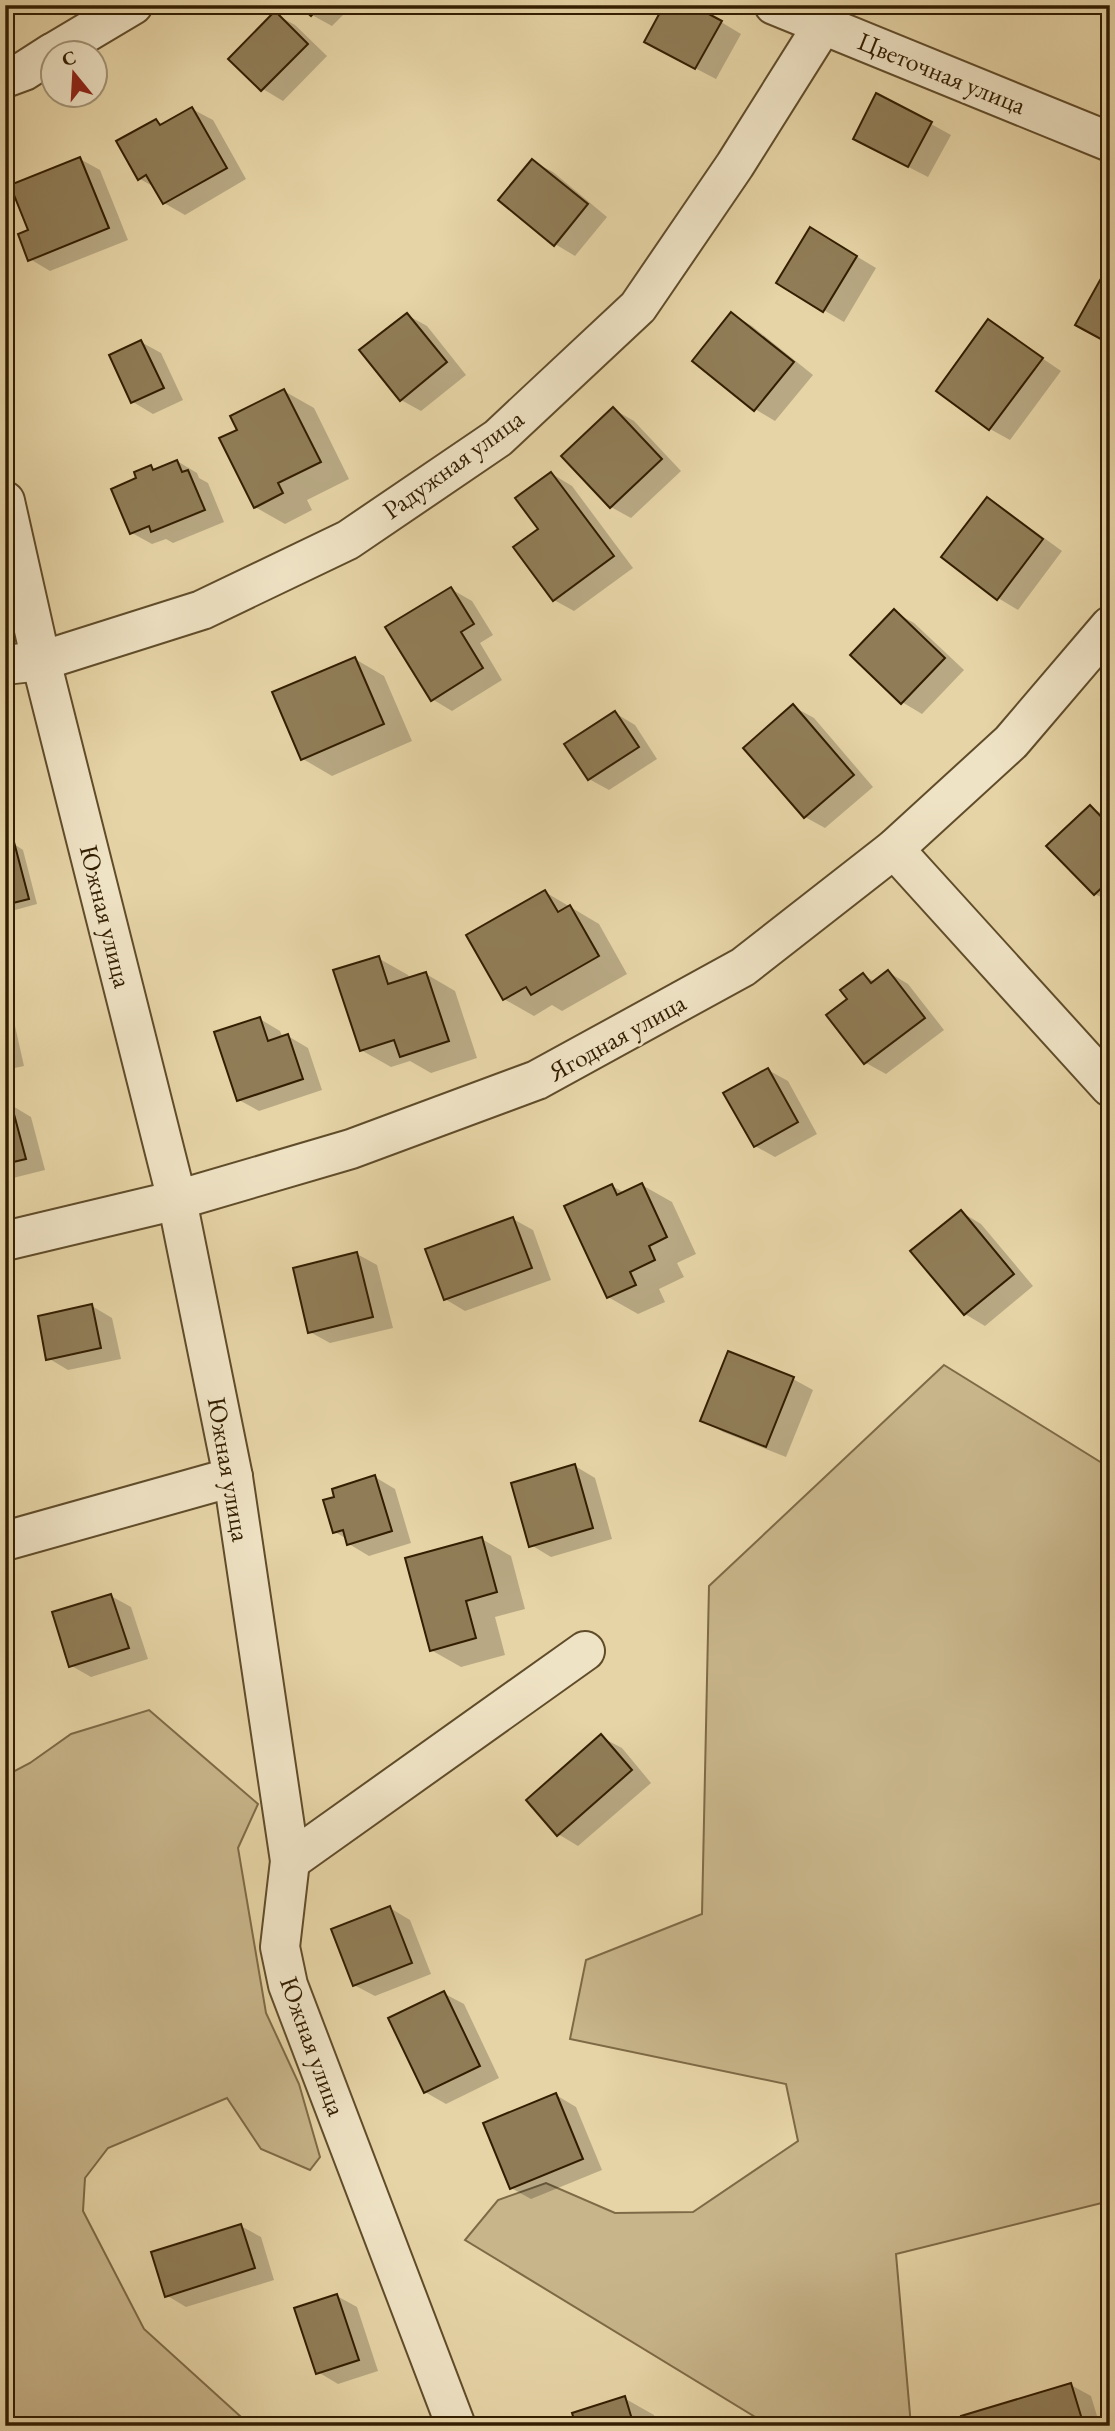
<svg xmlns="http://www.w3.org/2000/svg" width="1115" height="2431" viewBox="0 0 1115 2431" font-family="'EB Garamond',serif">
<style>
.green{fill:#c8b58a;stroke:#7e6a46;stroke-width:2}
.shadow{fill:#0003}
.building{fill:#907d57;stroke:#331e01;stroke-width:2}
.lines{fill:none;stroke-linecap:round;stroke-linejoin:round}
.minor-casing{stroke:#604c2a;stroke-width:42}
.minor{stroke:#efe3c5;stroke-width:38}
.labels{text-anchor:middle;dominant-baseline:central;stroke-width:6;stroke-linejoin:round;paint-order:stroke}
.street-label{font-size:26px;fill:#331e01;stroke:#efe3c5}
</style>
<rect width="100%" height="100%" fill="#e6d4a6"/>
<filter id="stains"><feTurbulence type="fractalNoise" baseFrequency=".00286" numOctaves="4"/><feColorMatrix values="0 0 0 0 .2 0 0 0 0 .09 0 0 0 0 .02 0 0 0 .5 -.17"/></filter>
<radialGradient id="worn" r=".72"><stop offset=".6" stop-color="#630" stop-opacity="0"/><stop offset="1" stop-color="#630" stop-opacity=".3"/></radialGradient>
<g class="green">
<polygon points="944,1365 1110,1468 1110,2201 896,2254 911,2426 770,2426 465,2240 498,2200 546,2183 615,2213 693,2212 798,2141 786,2084 570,2039 586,1960 702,1914 709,1586"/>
<polygon points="149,1710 258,1804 238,1848 266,2013 299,2084 320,2157 310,2170 261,2149 227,2098 108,2148 85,2178 83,2211 144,2329 251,2426 5,2426 5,1776 30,1763 71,1734"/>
</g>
<g class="shadow">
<polygon points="302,5 352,6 332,26 312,15"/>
<polygon points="275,14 295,25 327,56 283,101 263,89"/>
<polygon points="721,22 741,34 716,79 666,53"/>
<polygon points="192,109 213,120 246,179 185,215 164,203 156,188 140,179 156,121 163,125"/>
<polygon points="931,124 951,135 928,177 875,150"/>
<polygon points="80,159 100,170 128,240 50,271 30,259"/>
<polygon points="532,161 553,172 607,217 575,256 555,244"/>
<polygon points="811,229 876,268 844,322 778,283"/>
<polygon points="732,314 752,326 813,375 775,421 755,409"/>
<polygon points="407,315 427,326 466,375 421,411 401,400"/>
<polygon points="989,322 1061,371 1010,440 990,429 938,391"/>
<polygon points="141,342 161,353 183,400 153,414 133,402"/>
<polygon points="284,391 314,408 349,479 307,500 312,510 285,524 255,507 239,430"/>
<polygon points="613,409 634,421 681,471 631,518 611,507 564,456"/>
<polygon points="177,461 197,473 199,478 208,483 224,522 173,543 166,539 152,544 132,533 138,479 151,467 156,470"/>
<polygon points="552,474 572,486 633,568 574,611 554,600 540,529"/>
<polygon points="987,499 1007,511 1062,551 1018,610 998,598"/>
<polygon points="451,589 472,601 493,635 480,643 502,680 452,711 432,699"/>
<polygon points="894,612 914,623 964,670 922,714 902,702"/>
<polygon points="355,659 384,676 412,741 332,776 303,759"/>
<polygon points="794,707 814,718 873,787 825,828 805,817"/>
<polygon points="615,713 635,725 657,759 609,790 589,779"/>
<polygon points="1090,807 1110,818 1110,902 1095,894 1049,846"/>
<polygon points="14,844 23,850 37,904 15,910 5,904"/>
<polygon points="545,892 599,924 627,974 562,1011 552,1005 534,1016 504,999"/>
<polygon points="378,958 408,975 410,979 426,974 455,991 477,1058 431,1073 410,1061 391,1067 361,1050"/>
<polygon points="888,972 908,984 944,1030 886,1074 866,1063 829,1015 850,1000 863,975 876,982"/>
<polygon points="5,993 8,995 24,1066 5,1070"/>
<polygon points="260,1019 280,1031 283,1038 288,1036 308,1048 322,1090 259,1111 239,1100"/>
<polygon points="768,1070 788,1081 817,1134 775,1157 755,1146"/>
<polygon points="11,1105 31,1117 45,1170 5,1180 5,1107"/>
<polygon points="642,1185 672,1202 696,1254 677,1263 684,1277 659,1289 665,1302 638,1314 608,1297 612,1186 625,1193"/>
<polygon points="961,1212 981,1224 1033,1286 985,1326 965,1314"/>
<polygon points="513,1219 533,1230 551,1280 465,1311 445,1299"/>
<polygon points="357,1254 377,1265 393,1328 330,1343 310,1332"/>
<polygon points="92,1306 112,1318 121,1359 68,1370 48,1358"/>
<polygon points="793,1379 813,1390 786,1457 723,1432 703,1420"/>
<polygon points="575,1466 595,1478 612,1539 551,1557 531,1545"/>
<polygon points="375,1477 395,1489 411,1543 369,1556 349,1544 347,1539 335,1532"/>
<polygon points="482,1539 511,1556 525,1609 495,1617 505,1655 461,1667 431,1650"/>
<polygon points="111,1596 131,1607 148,1659 91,1677 70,1665"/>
<polygon points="601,1737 622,1748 651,1783 578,1846 558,1834"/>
<polygon points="390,1908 410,1920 431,1974 375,1996 354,1985"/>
<polygon points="443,1993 464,2004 499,2078 446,2104 425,2092"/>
<polygon points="556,2095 576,2107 602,2170 531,2199 511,2188"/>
<polygon points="241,2226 261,2237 274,2280 186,2307 166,2295"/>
<polygon points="337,2296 357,2307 378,2371 338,2384 318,2372"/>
<polygon points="1071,2385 1091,2396 1100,2426 966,2426"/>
<polygon points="624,2398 654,2415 657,2426 578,2426"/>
</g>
<g class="building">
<polygon points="299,5 321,5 311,16"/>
<polygon points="664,5 692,5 722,21 695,69 644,42"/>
<polygon points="275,11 308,44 261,91 228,59"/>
<polygon points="876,93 932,122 908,167 853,139"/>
<polygon points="192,107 227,168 163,204 146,175 138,180 116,141 156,119 160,125"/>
<polygon points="80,157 109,228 28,261 18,234 28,230 10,185"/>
<polygon points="532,159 588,204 554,246 498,200"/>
<polygon points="810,227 857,256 823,312 776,283"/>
<polygon points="1104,273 1110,276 1110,344 1075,325"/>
<polygon points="731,312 794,362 754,411 692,361"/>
<polygon points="407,313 447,362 400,401 359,350"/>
<polygon points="988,319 1043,358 989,430 936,391"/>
<polygon points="141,340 164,388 131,403 109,355"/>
<polygon points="284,389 321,462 278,483 283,493 254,508 219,438 237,430 230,416"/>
<polygon points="613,407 662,459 610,508 561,456"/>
<polygon points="177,460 182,472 188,470 205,510 151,532 149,526 130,534 111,489 136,478 134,472 151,465 153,470"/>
<polygon points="551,472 614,556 553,601 513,547 538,529 515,498"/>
<polygon points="987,497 1043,539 997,600 941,557"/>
<polygon points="451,587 474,624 461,632 483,668 431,701 385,627"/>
<polygon points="894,609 945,658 901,704 850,655"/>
<polygon points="355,657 384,724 301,760 272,692"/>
<polygon points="793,704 854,775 804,818 743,748"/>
<polygon points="615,711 639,747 588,780 564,744"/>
<polygon points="1090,805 1110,826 1110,880 1094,895 1046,846"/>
<polygon points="14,842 29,899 5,905 5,844"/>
<polygon points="545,890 558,912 570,905 599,956 531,995 526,987 503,1000 466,935"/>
<polygon points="379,956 388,984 426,972 449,1041 400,1057 394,1040 360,1051 333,970"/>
<polygon points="888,970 925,1018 864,1064 826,1015 847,999 840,990 863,973 871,983"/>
<polygon points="260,1017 268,1041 288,1034 303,1079 237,1101 214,1032"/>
<polygon points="768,1068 798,1122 754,1147 723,1093"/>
<polygon points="11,1103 26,1159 5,1164 5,1105"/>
<polygon points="642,1183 667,1237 649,1246 655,1260 630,1272 636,1285 607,1298 564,1206 612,1184 617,1195"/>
<polygon points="961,1210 1014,1274 964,1315 910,1251"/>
<polygon points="513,1217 532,1268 444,1300 425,1249"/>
<polygon points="357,1252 373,1317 308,1333 293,1268"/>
<polygon points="92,1304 101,1348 46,1360 38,1316"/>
<polygon points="728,1351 794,1377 766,1447 700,1421"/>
<polygon points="575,1464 593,1528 529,1547 511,1483"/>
<polygon points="375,1475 392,1531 347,1545 343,1530 333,1533 323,1500 334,1497 332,1489"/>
<polygon points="482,1537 497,1592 466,1601 476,1638 430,1651 405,1558"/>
<polygon points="111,1594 129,1648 69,1667 52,1612"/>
<polygon points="601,1734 632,1770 557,1836 526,1800"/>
<polygon points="390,1906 412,1963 353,1986 331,1929"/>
<polygon points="444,1991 480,2066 424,2093 388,2018"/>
<polygon points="556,2093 583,2159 510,2189 483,2123"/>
<polygon points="241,2224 255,2268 165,2297 151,2252"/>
<polygon points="337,2294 359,2360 316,2374 294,2308"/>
<polygon points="1071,2383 1084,2426 964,2426 961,2416"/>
<polygon points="625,2396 634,2426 576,2426 572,2413"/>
</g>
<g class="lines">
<defs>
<g id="minor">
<polyline points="774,5 1110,142"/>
<polyline points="54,52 133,5"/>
<polyline points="5,78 24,71 52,53"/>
<polyline points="5,501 41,661 177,1200 233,1477 290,1861 280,1947 288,1985 456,2426"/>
<polyline points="5,665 41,661 202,610 348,540 498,438 638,307 735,165 823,25"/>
<polyline points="894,849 1110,1087"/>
<polyline points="5,1241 177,1200 351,1149 537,1080 743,967 894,849 1011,742 1110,626"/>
<polyline points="5,1541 233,1477"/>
<polyline points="290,1861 585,1651"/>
</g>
</defs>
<use href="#minor" class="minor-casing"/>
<use href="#minor" class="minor"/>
</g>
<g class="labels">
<g class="street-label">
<text transform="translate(942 73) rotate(22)">Цветочная улица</text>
<text transform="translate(453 464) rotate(-36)">Радужная улица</text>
<text transform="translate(106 916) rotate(76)">Южная улица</text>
<text transform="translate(617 1037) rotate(-29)">Ягодная улица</text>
<text transform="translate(229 1469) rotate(80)">Южная улица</text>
<text transform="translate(313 2046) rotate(70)">Южная улица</text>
</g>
</g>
<rect width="1115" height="2431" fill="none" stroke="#e6d4a6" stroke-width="28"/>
<rect x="7" y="7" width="1101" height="2417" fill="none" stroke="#331e01" stroke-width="3.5"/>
<rect x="14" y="14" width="1087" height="2403" fill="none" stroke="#331e01" stroke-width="2"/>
<g transform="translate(74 74) rotate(342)"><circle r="33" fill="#efe3c5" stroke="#a49477" stroke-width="2"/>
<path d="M0-5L12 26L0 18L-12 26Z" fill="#8f2418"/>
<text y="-10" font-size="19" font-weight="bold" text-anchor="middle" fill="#331e01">С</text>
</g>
<rect width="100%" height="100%" filter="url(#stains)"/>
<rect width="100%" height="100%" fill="url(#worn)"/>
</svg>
